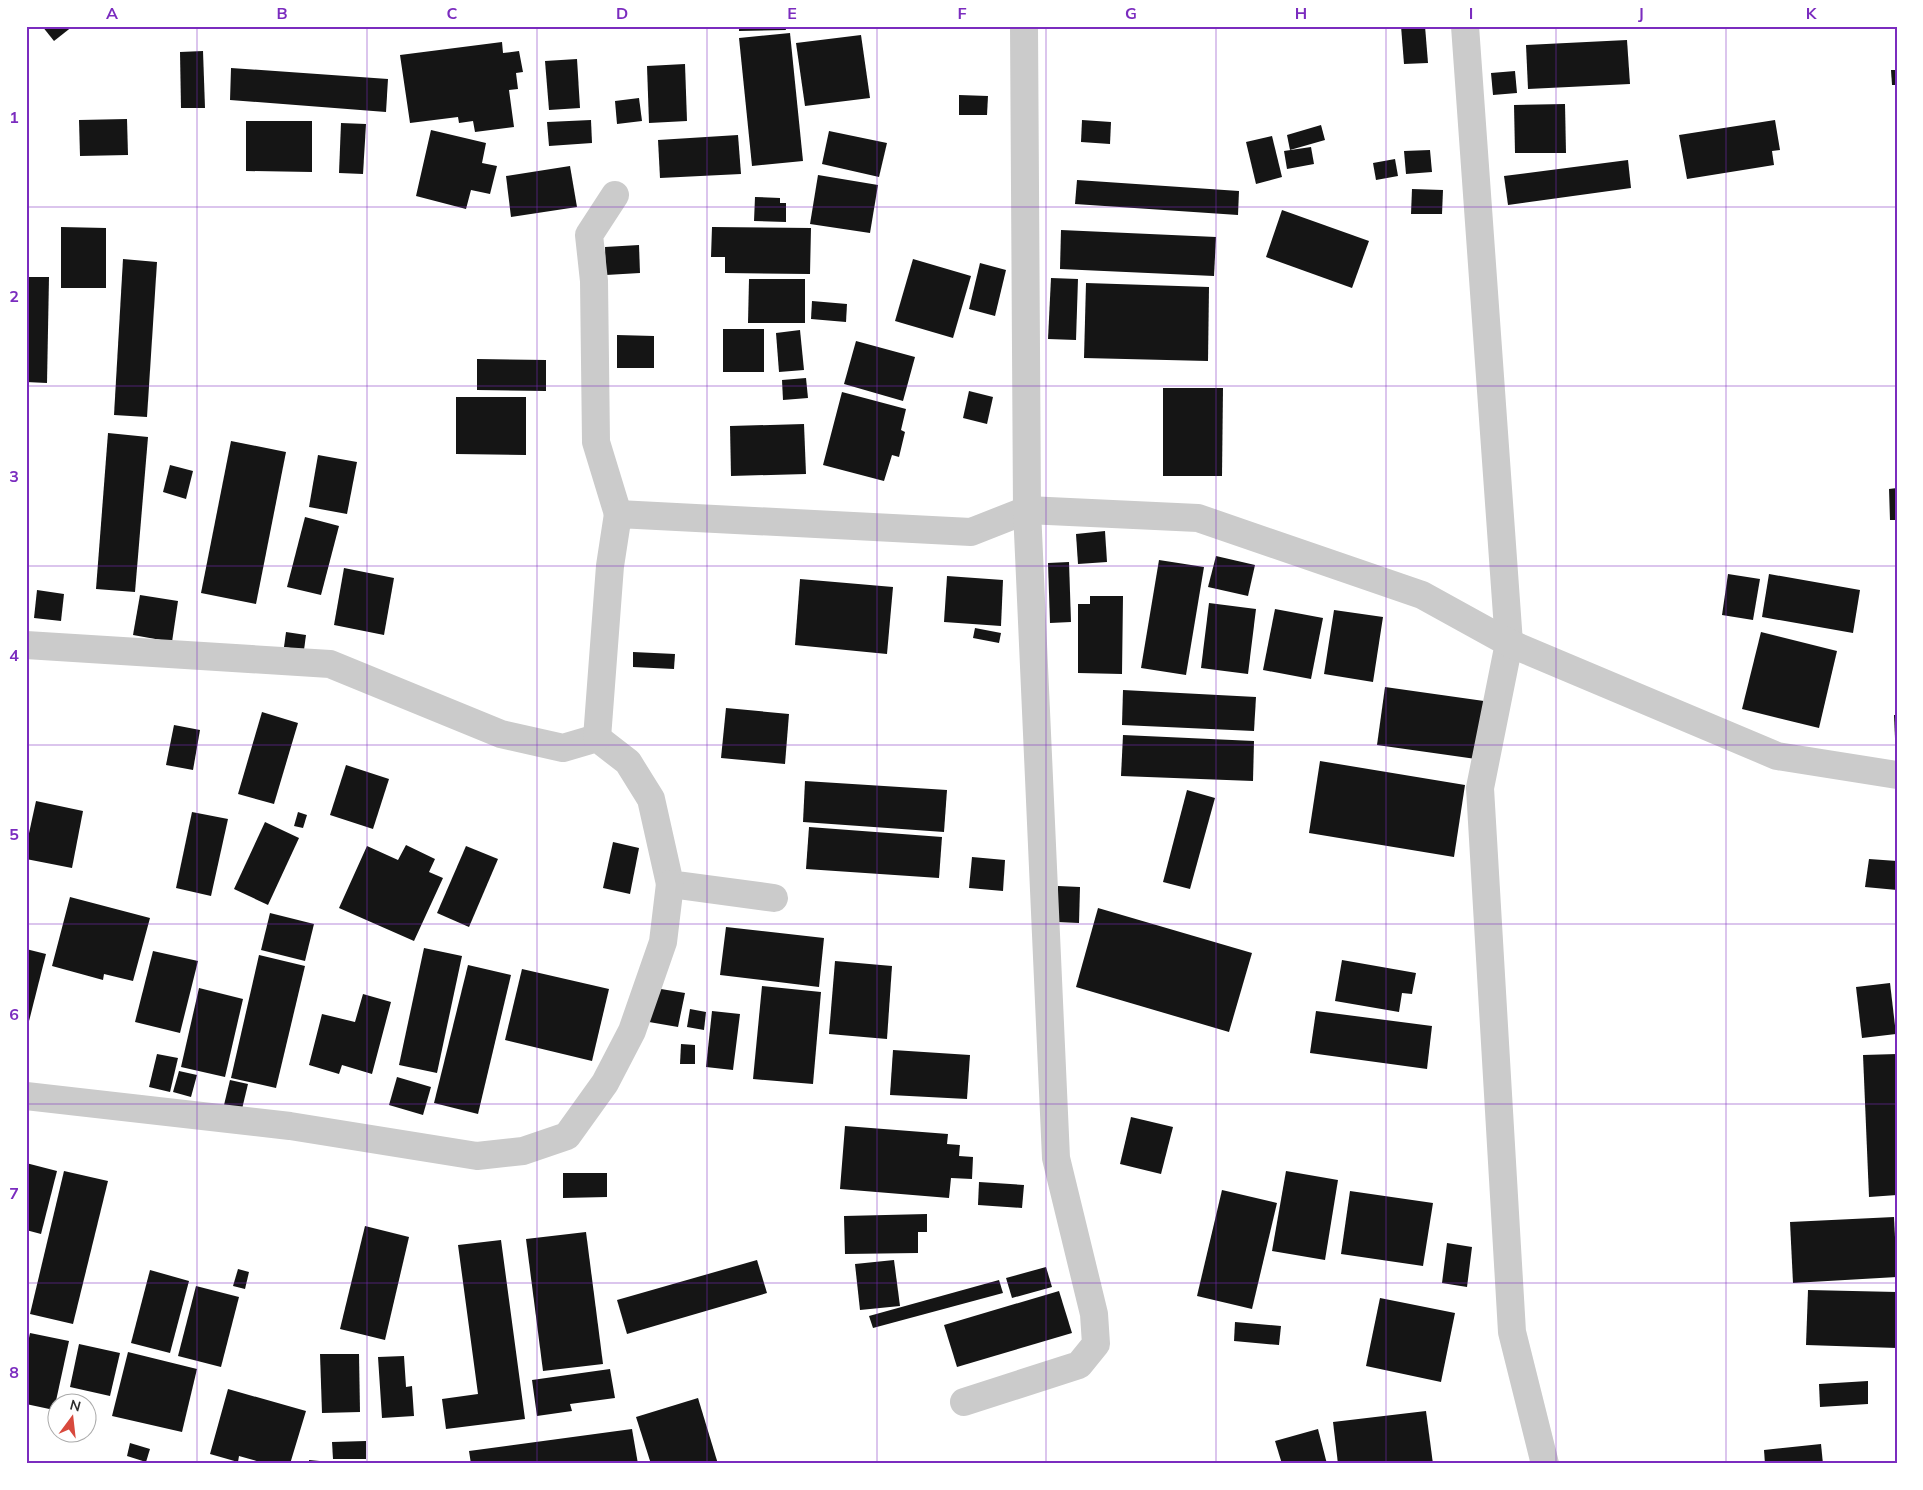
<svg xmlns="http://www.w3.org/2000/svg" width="1923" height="1490" viewBox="0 0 1923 1490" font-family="Mulish,sans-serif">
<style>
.building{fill:#151515}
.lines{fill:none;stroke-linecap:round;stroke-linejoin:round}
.minor{stroke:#cbcbcb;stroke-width:28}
.grid{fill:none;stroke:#7b2cbf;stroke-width:1;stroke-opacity:0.55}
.neatline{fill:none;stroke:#7b2cbf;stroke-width:2}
.grid-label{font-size:16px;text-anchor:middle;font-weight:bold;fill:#7b2cbf}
</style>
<rect width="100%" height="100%" fill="#fff"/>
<g class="building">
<polygon points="42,26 73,26 54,41"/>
<polygon points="739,26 785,26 786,30 739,31"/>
<polygon points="1401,26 1425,26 1428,63 1404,64"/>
<polygon points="790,33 803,161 752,166 739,38"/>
<polygon points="861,35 870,98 805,106 796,43"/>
<polygon points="1627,40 1630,84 1528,89 1526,45"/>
<polygon points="502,42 503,53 519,51 523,72 516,73 518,89 509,90 514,127 475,132 473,121 459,123 458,117 410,123 400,55"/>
<polygon points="203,51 205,108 181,108 180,52"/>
<polygon points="577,59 580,108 549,110 545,61"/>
<polygon points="685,64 687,121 649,123 647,66"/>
<polygon points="231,68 388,79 386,112 230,100"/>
<polygon points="1891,70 1897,70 1897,85 1892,85"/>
<polygon points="1515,71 1517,93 1493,95 1491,73"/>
<polygon points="959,95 988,96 987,115 959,115"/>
<polygon points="639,98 642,121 617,124 615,101"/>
<polygon points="1565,104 1566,153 1515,153 1514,105"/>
<polygon points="127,119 128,155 80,156 79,120"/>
<polygon points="591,120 592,143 549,146 547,122"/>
<polygon points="1082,120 1111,122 1110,144 1081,142"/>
<polygon points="1775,120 1780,150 1772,151 1774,165 1687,179 1679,135"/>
<polygon points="246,121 312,121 312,172 246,171"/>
<polygon points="341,123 366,124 363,174 339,173"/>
<polygon points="1321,125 1325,140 1290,150 1287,135"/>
<polygon points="431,130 486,143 482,163 497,166 490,194 471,190 466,209 416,196"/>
<polygon points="829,131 887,143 879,177 822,164"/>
<polygon points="738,135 741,174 660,178 658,140"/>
<polygon points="1272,136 1282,177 1256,184 1246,142"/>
<polygon points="1311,147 1314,164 1287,169 1284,151"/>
<polygon points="1430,150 1432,172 1406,174 1404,151"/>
<polygon points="1395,159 1398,176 1376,180 1373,163"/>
<polygon points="1628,160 1631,188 1508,205 1504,176"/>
<polygon points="570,166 577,207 511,217 506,176"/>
<polygon points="818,175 878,185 870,233 810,224"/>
<polygon points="1077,180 1239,191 1238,215 1075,204"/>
<polygon points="1412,189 1443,190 1442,214 1411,214"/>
<polygon points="755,197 780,198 780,203 786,203 786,222 754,221"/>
<polygon points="1282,210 1369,241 1352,288 1266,257"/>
<polygon points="61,227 106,228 106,288 61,288"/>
<polygon points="712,227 811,228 810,274 725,273 725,257 711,257"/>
<polygon points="1061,230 1216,237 1214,276 1060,269"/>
<polygon points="639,245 640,273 606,275 605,247"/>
<polygon points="123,259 157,262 147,417 114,415"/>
<polygon points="913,259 971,276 953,338 895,321"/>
<polygon points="980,263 1006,270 995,316 969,309"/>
<polygon points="26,277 49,277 47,383 26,382"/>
<polygon points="1051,278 1078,279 1076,340 1048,339"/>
<polygon points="749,279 805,279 805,323 748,323"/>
<polygon points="1086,283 1209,287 1208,361 1084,358"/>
<polygon points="812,301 847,304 846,322 811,319"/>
<rect x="723" y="329" width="41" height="43"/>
<polygon points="800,330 804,370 779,372 776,333"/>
<polygon points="617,335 654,336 654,368 617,368"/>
<polygon points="856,341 915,357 903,401 844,384"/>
<polygon points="477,359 546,360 546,391 477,390"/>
<polygon points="806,378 808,398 783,400 782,380"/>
<polygon points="1163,388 1223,388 1222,476 1163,476"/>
<polygon points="969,391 993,397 987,424 963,418"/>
<polygon points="842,392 906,409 901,430 905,432 899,457 892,455 884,481 823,465"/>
<polygon points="456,397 526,397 526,455 456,454"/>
<polygon points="804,424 806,474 731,476 730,426"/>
<polygon points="108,433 148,437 135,592 96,589"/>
<polygon points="231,441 286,452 256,604 201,593"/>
<polygon points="318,455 357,462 347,514 309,507"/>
<polygon points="170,465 193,471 186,499 163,492"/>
<polygon points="1897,488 1897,520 1890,520 1889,489"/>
<polygon points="305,517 339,526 321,595 287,587"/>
<polygon points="1105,531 1107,562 1078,564 1076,534"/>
<polygon points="1216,556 1255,565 1248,596 1208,587"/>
<polygon points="1159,560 1204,567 1186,675 1141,668"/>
<polygon points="1069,562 1071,622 1050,623 1048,563"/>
<polygon points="344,568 394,578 384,635 334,625"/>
<polygon points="1728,574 1760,579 1753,620 1722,615"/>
<polygon points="1769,574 1860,590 1853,633 1762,617"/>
<polygon points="947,576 1003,580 1001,626 944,622"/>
<polygon points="800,579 893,587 887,654 795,645"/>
<polygon points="37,590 64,594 61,621 34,618"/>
<polygon points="140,595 178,601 172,642 133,635"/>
<polygon points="1090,596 1123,596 1122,674 1078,673 1078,604 1090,604"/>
<polygon points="1209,603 1256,609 1248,674 1201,668"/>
<polygon points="1275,609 1323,618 1311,679 1263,670"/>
<polygon points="1334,610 1383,617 1373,682 1324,674"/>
<polygon points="975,628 1001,633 999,643 973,638"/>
<polygon points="286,632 306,635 304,650 284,647"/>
<polygon points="1761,632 1837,651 1819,728 1742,709"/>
<polygon points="633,652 675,654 674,669 633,667"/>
<polygon points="1385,687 1491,702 1483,760 1377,745"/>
<polygon points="1123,690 1256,697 1254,731 1122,725"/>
<polygon points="726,708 789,714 785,764 721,758"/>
<polygon points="262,712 298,723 274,804 238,794"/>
<polygon points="1894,715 1897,715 1897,738 1895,738"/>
<polygon points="174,725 200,730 193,770 166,765"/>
<polygon points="1123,735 1254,741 1253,781 1121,776"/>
<polygon points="1320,761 1465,785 1454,857 1309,833"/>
<polygon points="346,765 389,779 373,829 330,815"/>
<polygon points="805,781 947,790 944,832 803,822"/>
<polygon points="1187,790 1215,798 1190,889 1163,882"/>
<polygon points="36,801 83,811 72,868 26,859 26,847"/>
<polygon points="192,812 228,819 211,896 176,888"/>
<polygon points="298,812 307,815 303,828 294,826"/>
<polygon points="265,822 299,838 268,905 234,889"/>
<polygon points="809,827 942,837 939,878 806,869"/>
<polygon points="613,842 639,848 630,894 603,888"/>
<polygon points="406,845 435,859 429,872 443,878 414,941 339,908 367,846 398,860"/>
<polygon points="466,846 498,859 469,927 437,913"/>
<polygon points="972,857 1005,860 1003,891 969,888"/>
<polygon points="1869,859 1897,861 1897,890 1865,887"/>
<polygon points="1058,886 1080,887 1079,923 1057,922"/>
<polygon points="70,897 150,918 133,981 104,974 103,980 52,966"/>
<polygon points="1098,908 1252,953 1229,1032 1076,987"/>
<polygon points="270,913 314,924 305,961 261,950"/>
<polygon points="726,927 824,938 819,987 720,975"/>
<polygon points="424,948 462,956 437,1073 399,1065"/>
<polygon points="26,949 46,954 27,1029 26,1029"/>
<polygon points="153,951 198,961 180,1033 135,1022"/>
<polygon points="259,955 305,966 276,1088 231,1078"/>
<polygon points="1342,960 1416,973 1412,994 1402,993 1399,1012 1335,1001"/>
<polygon points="835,961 892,966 887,1039 829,1034"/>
<polygon points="468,965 511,975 478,1114 434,1103"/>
<polygon points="522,969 609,989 592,1061 505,1040"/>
<polygon points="1890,983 1896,1034 1862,1038 1856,987"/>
<polygon points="762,986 821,992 813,1084 753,1079"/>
<polygon points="199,988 243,999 225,1077 181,1067"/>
<polygon points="655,988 685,993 678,1027 649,1022"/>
<polygon points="363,994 391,1002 372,1074 342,1065 339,1074 309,1065 322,1014 355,1022"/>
<polygon points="690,1009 706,1012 704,1030 687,1027"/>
<polygon points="712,1011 740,1014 733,1070 706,1067"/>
<polygon points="1316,1011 1432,1026 1427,1069 1310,1053"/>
<polygon points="681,1044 695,1045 695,1064 680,1064"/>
<polygon points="893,1050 970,1055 967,1099 890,1095"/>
<polygon points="157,1054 178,1058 170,1092 149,1087"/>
<polygon points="1897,1054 1897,1195 1869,1197 1863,1055"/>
<polygon points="179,1071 197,1075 191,1097 173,1092"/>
<polygon points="397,1077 431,1087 423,1115 389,1105"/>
<polygon points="230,1080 248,1084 242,1109 224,1105"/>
<polygon points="1131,1117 1173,1127 1161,1174 1120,1164"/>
<polygon points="845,1126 948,1134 947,1144 960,1145 959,1156 973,1157 972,1179 951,1178 949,1198 840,1189"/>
<polygon points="26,1163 57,1171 41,1234 26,1230"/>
<polygon points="64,1171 108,1181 73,1324 30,1314"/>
<polygon points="1286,1171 1338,1180 1325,1260 1272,1251"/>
<polygon points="563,1173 607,1173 607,1197 563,1198"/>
<polygon points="979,1182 1024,1185 1022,1208 978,1205"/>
<polygon points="1222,1190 1277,1203 1252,1309 1197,1296"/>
<polygon points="1350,1191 1433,1203 1423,1266 1341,1254"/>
<polygon points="927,1214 927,1232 918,1232 918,1253 845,1254 844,1216"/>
<polygon points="1894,1217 1897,1277 1793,1283 1790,1222"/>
<polygon points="365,1226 409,1237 385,1340 340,1329"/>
<polygon points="586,1232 603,1364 543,1371 526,1239"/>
<polygon points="501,1240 525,1419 446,1429 442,1399 478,1394 458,1245"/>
<polygon points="1447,1243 1472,1247 1467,1287 1442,1283"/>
<polygon points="757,1260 767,1293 627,1334 617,1300"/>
<polygon points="894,1260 900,1306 860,1310 855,1264"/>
<polygon points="1046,1267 1052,1287 1012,1298 1006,1278"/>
<polygon points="238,1269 249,1272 245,1289 233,1286"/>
<polygon points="150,1270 189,1281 170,1353 131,1343"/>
<polygon points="999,1280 1003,1293 873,1328 869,1316"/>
<polygon points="196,1286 239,1297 221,1367 178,1356"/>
<polygon points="1808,1290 1897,1292 1897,1348 1806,1345"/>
<polygon points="1059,1291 1072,1333 957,1367 944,1325"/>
<polygon points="1380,1298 1455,1313 1441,1382 1366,1366"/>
<polygon points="1235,1322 1281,1326 1279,1345 1234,1341"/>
<polygon points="30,1333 69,1341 54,1410 26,1404 26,1352"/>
<polygon points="79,1344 120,1353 110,1396 70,1387"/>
<polygon points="128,1352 197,1369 182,1432 112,1416"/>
<polygon points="320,1354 359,1354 360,1412 322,1413"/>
<polygon points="404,1356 406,1387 412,1386 414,1416 382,1418 378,1357"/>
<polygon points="610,1369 615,1398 570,1404 572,1411 537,1416 532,1380"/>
<polygon points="1868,1381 1868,1404 1820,1407 1819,1384"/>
<polygon points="228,1389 306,1411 290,1464 267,1464 239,1456 238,1462 210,1454"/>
<polygon points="698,1398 718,1464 651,1464 636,1417"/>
<polygon points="1426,1411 1433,1464 1338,1464 1333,1422"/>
<polygon points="632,1429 638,1464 471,1464 469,1451"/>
<polygon points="1318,1429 1327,1464 1282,1464 1275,1441"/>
<polygon points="366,1441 366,1459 333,1459 332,1442"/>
<polygon points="130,1443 150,1449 146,1462 127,1456"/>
<polygon points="1821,1444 1823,1464 1765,1464 1764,1450"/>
<polygon points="309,1460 330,1462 330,1464 309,1464"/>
</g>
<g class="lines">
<g class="minor">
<polyline points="1465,26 1509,643 1480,788 1512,1332 1545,1464"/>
<polyline points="615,195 589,235 594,281 596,442 618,514"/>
<polyline points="26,645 330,664 501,734 563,748 597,738 628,762 651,799 670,884 774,898"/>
<polyline points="597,738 610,566 618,514 971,532 1027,510 1198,518 1422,595 1509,643 1777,756 1897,775"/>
<polyline points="26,1096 290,1126 477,1156 523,1151 567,1136 605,1083 632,1031 663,942 670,884"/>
<polyline points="964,1402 1079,1365 1096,1344 1094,1314 1056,1158 1027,510 1024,26"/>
</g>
</g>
<path class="grid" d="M197,26v1438M367,26v1438M537,26v1438M707,26v1438M877,26v1438M1046,26v1438M1216,26v1438M1386,26v1438M1556,26v1438M1726,26v1438M26,207h1871M26,386h1871M26,566h1871M26,745h1871M26,924h1871M26,1104h1871M26,1283h1871"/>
<rect width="1923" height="1490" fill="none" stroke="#ffffff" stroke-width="55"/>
<g transform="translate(72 1418) rotate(15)"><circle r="24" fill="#ffffff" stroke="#ababab"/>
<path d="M0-4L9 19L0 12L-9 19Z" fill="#d8493d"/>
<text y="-8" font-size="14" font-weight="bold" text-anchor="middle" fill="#2e2e2e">N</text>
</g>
<rect x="28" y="28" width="1868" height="1434" class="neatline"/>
<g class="grid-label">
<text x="112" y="19">A</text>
<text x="282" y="19">B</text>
<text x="452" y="19">C</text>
<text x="622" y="19">D</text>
<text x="792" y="19">E</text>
<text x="962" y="19">F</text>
<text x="1131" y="19">G</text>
<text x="1301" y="19">H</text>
<text x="1471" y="19">I</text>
<text x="1641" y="19">J</text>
<text x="1811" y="19">K</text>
<text x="14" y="123">1</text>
<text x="14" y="302">2</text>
<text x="14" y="482">3</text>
<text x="14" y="661">4</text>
<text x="14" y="840">5</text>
<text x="14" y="1020">6</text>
<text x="14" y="1199">7</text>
<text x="14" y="1378">8</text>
</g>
</svg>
